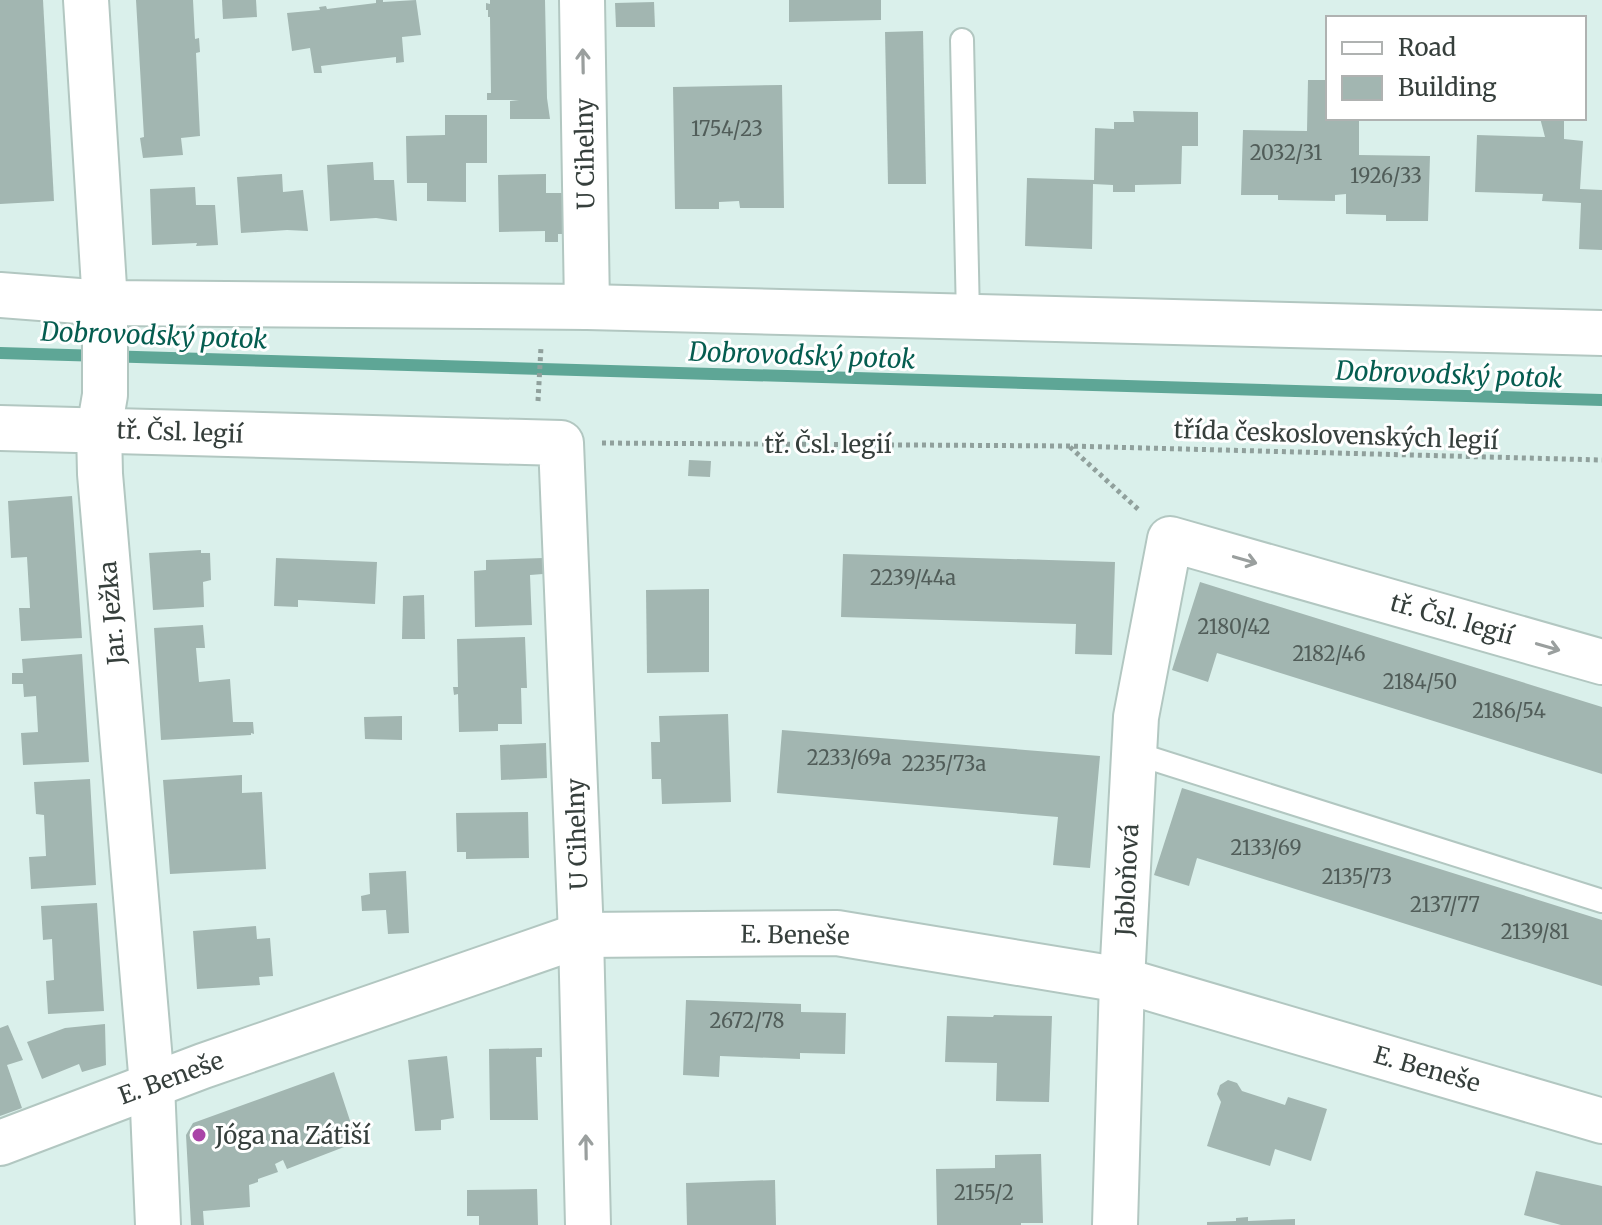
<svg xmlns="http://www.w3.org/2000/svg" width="1602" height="1225" viewBox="0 0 1602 1225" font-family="Merriweather,serif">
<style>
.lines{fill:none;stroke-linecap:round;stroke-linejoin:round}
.stream{stroke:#5ea696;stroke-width:12}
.building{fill:#a2b6b1}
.service-casing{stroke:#b2c7c1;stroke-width:26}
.minor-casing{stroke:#b2c7c1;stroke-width:48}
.path{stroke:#90a09c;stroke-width:5;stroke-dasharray:4 4;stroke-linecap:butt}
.service{stroke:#fff;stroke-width:22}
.minor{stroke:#fff;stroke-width:44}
.oneway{stroke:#9a9f9e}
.poi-dot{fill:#aa44a8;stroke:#fff;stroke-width:3}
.labels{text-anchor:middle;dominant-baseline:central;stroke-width:6;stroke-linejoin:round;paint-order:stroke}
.number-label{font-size:20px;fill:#515d59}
.street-label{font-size:24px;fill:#363f3c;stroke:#fff}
.poi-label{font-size:24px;fill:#363f3c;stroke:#fff;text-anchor:start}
.water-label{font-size:26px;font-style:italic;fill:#055d50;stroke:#fff}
</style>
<rect width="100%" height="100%" fill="#daf0eb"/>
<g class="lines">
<polyline class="stream" points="0,353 1602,400"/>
</g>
<g class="building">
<polygon points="0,0 43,0 54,201 0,204"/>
<polygon points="136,0 193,0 195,39 199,38 200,52 196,53 200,136 181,138 183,155 143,158 140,138 144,137"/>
<polygon points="222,0 256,0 257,17 223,19"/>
<polygon points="376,0 383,0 383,2 416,0 421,35 402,37 404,62 396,63 396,57 361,61 321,66 322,73 314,73 310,48 292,51 287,13 320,10 319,7 326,6 327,9 376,3"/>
<polygon points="490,0 545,0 547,98 550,119 510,119 510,101 519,100 487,100 487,93 491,93 490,17 488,17 488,10 486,10 486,3 490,4"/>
<polygon points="789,0 881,0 881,20 789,22"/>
<polygon points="654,2 655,27 616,27 615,3"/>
<polygon points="923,31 926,184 888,184 885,32"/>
<polygon points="1308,80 1328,80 1328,118 1359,118 1359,155 1430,156 1428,221 1386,221 1386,215 1346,214 1346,194 1335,195 1335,201 1278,200 1278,195 1241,195 1243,130 1307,131"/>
<polygon points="782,85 784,208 740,208 739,201 719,202 719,209 675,209 673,87"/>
<polygon points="1133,111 1198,112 1198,146 1182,146 1181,184 1135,185 1135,192 1113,192 1113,185 1093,184 1092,249 1025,246 1027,178 1094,180 1095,128 1114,129 1114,122 1134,122"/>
<polygon points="445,115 487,115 487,163 466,163 466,202 427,201 427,183 407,183 406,136 445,135"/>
<polygon points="1540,118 1564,118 1564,139 1583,141 1580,189 1602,190 1602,250 1579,249 1581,203 1542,201 1543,194 1475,192 1477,135 1545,137"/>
<polygon points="373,162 374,180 394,180 397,221 376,218 330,221 327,165"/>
<polygon points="282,174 283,192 303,190 308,231 287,230 241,233 237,177"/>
<polygon points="546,174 546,193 564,193 566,234 558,234 558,242 545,242 545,231 499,232 498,175"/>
<polygon points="195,187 196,205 215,205 218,245 196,246 197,243 152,245 150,189"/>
<polygon points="689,460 711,461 710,477 688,476"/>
<polygon points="72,496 82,638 21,641 19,608 30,608 27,557 11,558 8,501"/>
<polygon points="201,550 201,553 210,553 211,580 203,582 204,607 153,610 149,553"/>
<polygon points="843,554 1115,562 1112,655 1075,654 1076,624 841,617"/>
<polygon points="276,558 377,562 375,604 298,600 298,607 274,606"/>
<polygon points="543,558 543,574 530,575 532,625 475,627 474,571 486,570 486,560"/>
<polygon points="1200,582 1602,707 1602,774 1217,653 1208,682 1172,670"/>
<polygon points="709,589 709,672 647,673 646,590"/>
<polygon points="424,595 425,639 402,639 403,596"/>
<polygon points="203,625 205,648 196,648 199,682 230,679 233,722 253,722 254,734 251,733 251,735 161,740 154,628"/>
<polygon points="525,637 527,688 521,688 522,724 498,724 498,731 459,732 458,694 454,695 453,687 458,687 457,639"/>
<polygon points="82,654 89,762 23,765 21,733 38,732 36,696 24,697 23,684 12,684 12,673 23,673 22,659"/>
<polygon points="728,714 731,802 662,804 661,779 652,779 651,742 660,742 659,716"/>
<polygon points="402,716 402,740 365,739 364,717"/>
<polygon points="782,730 1100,756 1090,868 1053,865 1058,817 777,793"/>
<polygon points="546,743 547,778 501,780 500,745"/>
<polygon points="242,775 242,793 262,792 266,869 170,874 163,780"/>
<polygon points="90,779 96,885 31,889 29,857 46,856 44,815 36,814 34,782"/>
<polygon points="1182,788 1602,920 1602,986 1197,858 1189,886 1154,875"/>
<polygon points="528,812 529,858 466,859 466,852 457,852 456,813"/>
<polygon points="406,871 409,933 388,934 386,910 362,911 361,896 370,894 369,873"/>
<polygon points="97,903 104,1011 48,1014 46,981 54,980 52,939 43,940 41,906"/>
<polygon points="256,926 257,939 270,938 273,976 259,977 260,985 197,989 193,931"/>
<polygon points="686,1000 801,1004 801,1012 846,1013 845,1054 800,1053 800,1059 720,1056 719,1077 683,1075"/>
<polygon points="994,1015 1052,1016 1049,1102 996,1101 997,1063 945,1062 947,1016 993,1017"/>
<polygon points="105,1024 106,1065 82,1072 79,1064 42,1079 27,1042 65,1028"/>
<polygon points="8,1025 23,1060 7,1065 22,1108 0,1116 0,1028"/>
<polygon points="542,1048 542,1057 536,1057 538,1120 490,1120 489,1049"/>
<polygon points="447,1056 454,1118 441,1120 441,1130 415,1131 408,1060"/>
<polygon points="334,1072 357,1142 287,1169 283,1160 275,1164 278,1172 258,1179 258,1182 249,1185 250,1207 203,1211 204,1225 191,1225 186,1135 193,1123"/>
<polygon points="1228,1080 1237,1083 1242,1091 1285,1105 1288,1097 1327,1109 1311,1161 1275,1149 1270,1166 1207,1146 1221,1102 1217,1094 1220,1085"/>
<polygon points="1041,1154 1043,1223 1021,1223 1021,1225 937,1225 936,1169 995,1168 995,1155"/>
<polygon points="1536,1171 1602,1186 1602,1225 1561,1225 1524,1215"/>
<polygon points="775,1180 776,1225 687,1225 686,1183"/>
<polygon points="537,1189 538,1225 479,1225 479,1216 467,1216 467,1190"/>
<polygon points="1248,1217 1248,1221 1295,1219 1295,1225 1207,1225 1207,1222 1236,1221 1236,1218"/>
</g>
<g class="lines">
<defs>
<g id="service">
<polyline points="962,40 968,317"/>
<polyline points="1134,753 1602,901"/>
</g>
<g id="minor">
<polyline points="86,0 105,303 105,395 99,430 100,474 152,1085 158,1225"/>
<polyline points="582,0 587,307"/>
<polyline points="0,295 105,303 587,307 1602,333"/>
<polyline points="0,428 561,443 581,935 588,1225"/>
<polyline points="0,1143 203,1066 581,935 837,933 1122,980 1602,1121"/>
<polyline points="1115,1225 1122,980 1136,717 1170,539 1602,662"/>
</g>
</defs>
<use href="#service" class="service-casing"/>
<use href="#minor" class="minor-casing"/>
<g class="path">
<polyline points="538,401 541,347"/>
<polyline points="602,443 1069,446 1602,460"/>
<polyline points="1070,447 1139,510"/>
</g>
<use href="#service" class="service"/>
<use href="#minor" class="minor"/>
</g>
<defs><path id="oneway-shaft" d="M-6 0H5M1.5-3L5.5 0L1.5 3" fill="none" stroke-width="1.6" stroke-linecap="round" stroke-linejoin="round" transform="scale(2)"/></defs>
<g class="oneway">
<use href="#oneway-shaft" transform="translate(583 61) rotate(-91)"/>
<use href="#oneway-shaft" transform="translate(1245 560) rotate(16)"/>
<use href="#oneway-shaft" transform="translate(1548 647) rotate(16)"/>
<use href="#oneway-shaft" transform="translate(586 1147) rotate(-91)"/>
</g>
<circle class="poi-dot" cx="199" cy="1135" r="8"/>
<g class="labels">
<g class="number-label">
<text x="727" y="128">1754/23</text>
<text x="1286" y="152">2032/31</text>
<text x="1386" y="175">1926/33</text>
<text x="913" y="577">2239/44a</text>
<text x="1234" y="626">2180/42</text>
<text x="1329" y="653">2182/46</text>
<text x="1420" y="681">2184/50</text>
<text x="1509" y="710">2186/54</text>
<text x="849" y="757">2233/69a</text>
<text x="944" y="763">2235/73a</text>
<text x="1266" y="847">2133/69</text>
<text x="1357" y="876">2135/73</text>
<text x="1445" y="904">2137/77</text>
<text x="1535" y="931">2139/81</text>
<text x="747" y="1020">2672/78</text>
<text x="984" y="1192">2155/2</text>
</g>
<g class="street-label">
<text transform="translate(585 154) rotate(-91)">U Cihelny</text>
<text transform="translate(180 432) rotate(2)">tř. Čsl. legií</text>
<text transform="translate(1336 435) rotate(2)">třída československých legií</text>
<text x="828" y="444">tř. Čsl. legií</text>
<text transform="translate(112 613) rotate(-95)">Jar. Ježka</text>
<text transform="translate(1452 619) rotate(16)">tř. Čsl. legií</text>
<text transform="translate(577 834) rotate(-92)">U Cihelny</text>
<text transform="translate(1127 880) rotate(-87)">Jabloňová</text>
<text transform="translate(795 935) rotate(1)">E. Beneše</text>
<text transform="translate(1427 1069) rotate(16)">E. Beneše</text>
<text transform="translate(171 1078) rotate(-20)">E. Beneše</text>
</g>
<g class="poi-label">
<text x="215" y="1135">Jóga na Zátiší</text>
</g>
<g class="water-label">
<text transform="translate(154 335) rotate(2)">Dobrovodský potok</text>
<text transform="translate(802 355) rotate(2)">Dobrovodský potok</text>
<text transform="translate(1449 374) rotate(2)">Dobrovodský potok</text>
</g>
</g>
<rect x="1326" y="16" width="260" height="104" fill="#ffffff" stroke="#afb2b1" stroke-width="2"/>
<rect x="1342" y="42" width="40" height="12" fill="#ffffff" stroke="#afb2b1" stroke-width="2"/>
<text x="1398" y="56" font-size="24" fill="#363f3c">Road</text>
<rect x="1342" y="76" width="40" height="24" fill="#a2b6b1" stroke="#afb2b1" stroke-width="2"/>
<text x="1398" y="96" font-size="24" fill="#363f3c">Building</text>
</svg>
